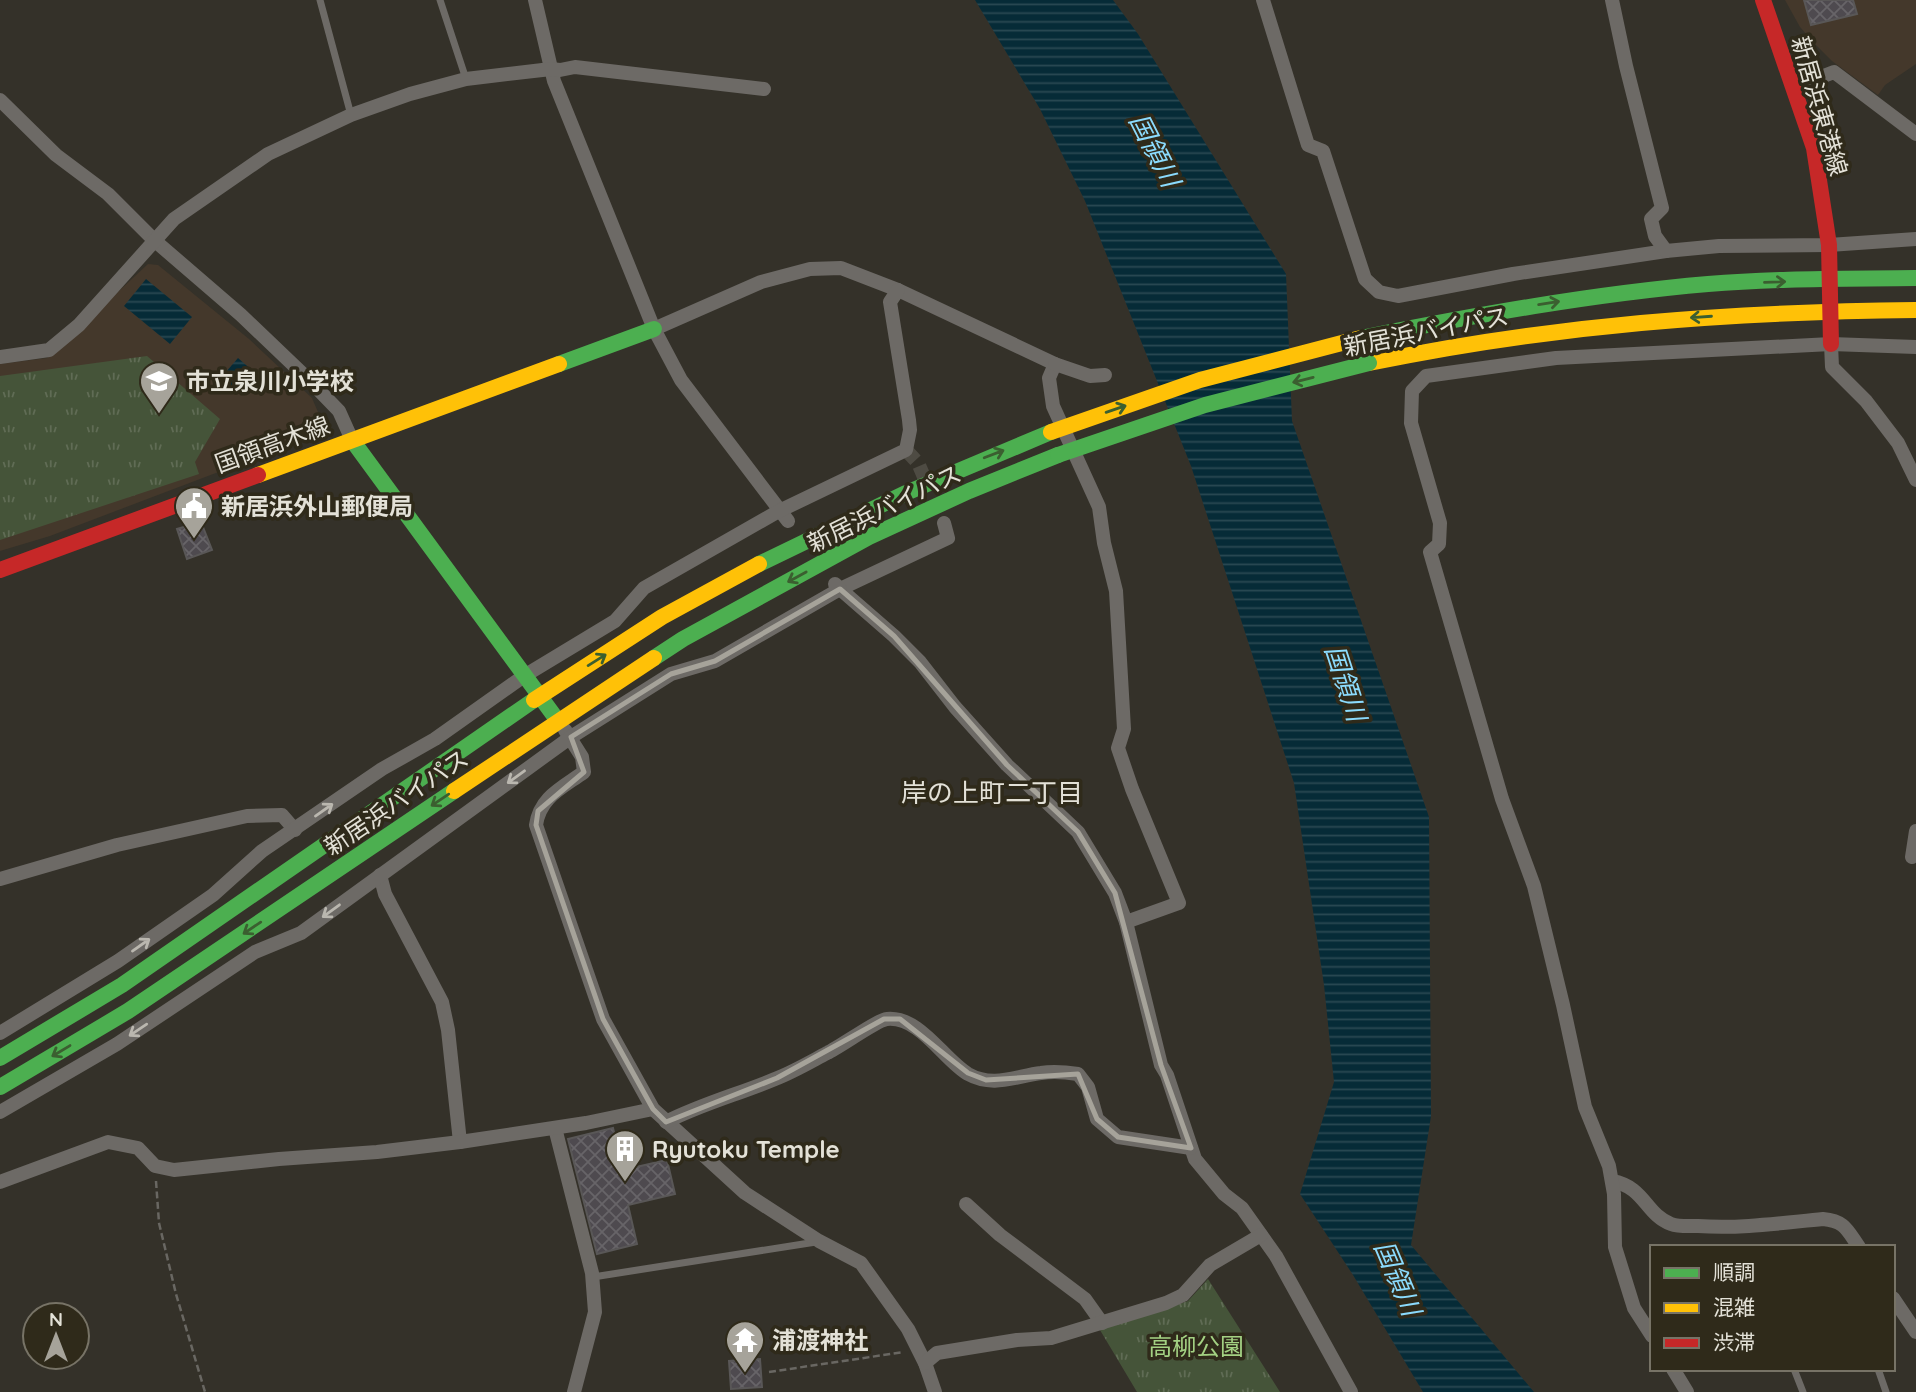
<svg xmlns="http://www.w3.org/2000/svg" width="1916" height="1392" viewBox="0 0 1916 1392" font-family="Quicksand,'Noto Sans JP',sans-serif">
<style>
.education{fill:#44382b}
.grass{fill:url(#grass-tufts)}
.water{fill:url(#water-rules)}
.building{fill:url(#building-cross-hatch);stroke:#595757;stroke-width:2}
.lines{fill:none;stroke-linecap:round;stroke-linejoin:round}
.street-tunnel{stroke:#4e4b43;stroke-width:14;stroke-dasharray:14 7;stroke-linecap:butt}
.path{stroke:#696762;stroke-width:2.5;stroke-dasharray:7 3.5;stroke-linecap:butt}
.lane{stroke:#6d6a66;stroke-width:7}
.street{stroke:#6d6a66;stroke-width:14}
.fast{stroke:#4caf50;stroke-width:16}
.slow{stroke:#ffc107;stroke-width:16}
.jam{stroke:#c62828;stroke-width:16}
.fast-bridge{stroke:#4caf50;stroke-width:16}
.slow-bridge{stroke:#ffc107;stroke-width:16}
.oneway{stroke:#3b5f30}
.oneway2{stroke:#bab7af}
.marked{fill:none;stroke:#a6a39a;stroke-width:5;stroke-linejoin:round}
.labels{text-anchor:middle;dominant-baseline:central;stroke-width:7;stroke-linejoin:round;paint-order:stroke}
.street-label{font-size:24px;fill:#e3e1d7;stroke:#2f2a1a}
.poi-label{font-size:24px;font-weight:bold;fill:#e3e1d7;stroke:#2f2a1a;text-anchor:start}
.park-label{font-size:24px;fill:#a3d183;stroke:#2f2a1a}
.water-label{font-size:26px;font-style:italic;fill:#8bdbfd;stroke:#2f2a1a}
.neighbourhood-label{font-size:26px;fill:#e3e1d7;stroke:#2f2a1a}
</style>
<defs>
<pattern id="grass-tufts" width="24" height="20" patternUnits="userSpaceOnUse" patternTransform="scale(1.75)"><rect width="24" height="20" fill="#455439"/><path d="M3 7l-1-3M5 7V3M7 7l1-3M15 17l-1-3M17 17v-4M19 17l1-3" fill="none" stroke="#606c55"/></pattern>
<pattern id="water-rules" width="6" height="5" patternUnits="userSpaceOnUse" patternTransform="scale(1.75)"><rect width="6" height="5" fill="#062b37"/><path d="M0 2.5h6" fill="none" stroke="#2a4953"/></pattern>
<pattern id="building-cross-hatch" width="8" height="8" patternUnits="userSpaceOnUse" patternTransform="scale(1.75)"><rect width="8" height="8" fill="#4e4a4f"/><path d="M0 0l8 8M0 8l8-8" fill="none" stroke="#676468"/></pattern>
</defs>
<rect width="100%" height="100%" fill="#343129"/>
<g class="education">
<polygon points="1785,0 1916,0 1916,64 1885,85 1878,95 1832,61 1816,45 1800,27"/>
<polygon points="148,264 158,265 249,339 312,398 326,431 50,536 0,551 0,364 47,358"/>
</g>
<g class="grass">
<polygon points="147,356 220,419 195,462 199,474 0,540 0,376"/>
<polygon points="1208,1279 1280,1392 1137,1392 1100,1330 1188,1301"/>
</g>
<g class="water">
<polygon points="975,0 1113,0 1138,34 1286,274 1292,421 1429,817 1431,1116 1411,1245 1534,1392 1423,1392 1353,1275 1300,1194 1334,1082 1324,985 1294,783 1191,466 1085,201 1040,109"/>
<polygon points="146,279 192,317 170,344 124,306"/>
<polygon points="238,358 254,372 234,394 219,380"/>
</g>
<g class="building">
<polygon points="1804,0 1853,0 1857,14 1811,25"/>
<polygon points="201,522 212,550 187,559 177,529"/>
<polygon points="613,1128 623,1170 667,1160 675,1194 628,1205 637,1244 597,1254 568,1139"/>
<polygon points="760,1359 762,1387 731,1389 729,1361"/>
</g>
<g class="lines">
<polyline class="street-tunnel" points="906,450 918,463 928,486"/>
<g class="path">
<polyline points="156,1181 159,1223 176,1294 205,1392"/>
<polyline points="769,1372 904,1352"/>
</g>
<g class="lane">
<polyline points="320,0 351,115"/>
<polyline points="440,0 466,79"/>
<polyline points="593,1277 816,1242"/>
<polyline points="1794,1369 1803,1392"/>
<polyline points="1878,1369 1886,1392"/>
</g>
<g class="street">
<polyline points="535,0 554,81 654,329 681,380 788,521"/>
<polyline points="1263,0 1308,145 1323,151 1365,279 1379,292 1398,296 1513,274 1666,251 1719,246 1829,245 1916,239"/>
<polyline points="1612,0 1626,66 1662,208 1651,219 1655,236 1666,251"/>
<polyline points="1795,87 1834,72 1916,134"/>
<polyline points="0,100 56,155 108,194 154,240 241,315 307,378 339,411 352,440"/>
<polyline points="654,329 761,282 810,269 841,268 898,290 1055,364 1049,378 1053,406 1099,507 1104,543 1116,591 1124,729 1118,748 1132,789 1179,903 1126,922"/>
<polyline points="1831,344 1832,367 1866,401 1898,443 1916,480"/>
<polyline points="0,357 49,350 79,325 174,219 268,154 351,115 410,94 466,79 551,69 560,70 575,67 764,89"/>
<polyline points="1055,364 1090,376 1105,375"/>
<polyline points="944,523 948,538 840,589 894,636 920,662 955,707 1007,765 1078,832 1115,893 1126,922 1161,1065 1167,1075 1195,1159 1224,1194 1242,1208 1276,1256 1351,1392"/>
<path d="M565,730l17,27 2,15c-22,16 -44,25 -48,53l67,194 50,90 92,84 74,48 42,22 47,66 17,34 10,29"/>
<polyline points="1912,857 1916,831"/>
<polyline points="380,875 385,894 442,1002 448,1030 460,1142"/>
<polyline points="0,879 117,845 247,816 282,815 295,830"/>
<polyline points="0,1033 118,961 213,895 262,851 382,769 435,739 524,676 615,621 644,588 779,511 906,450 910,430 909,420 890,302 898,290"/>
<polyline points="0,1112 117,1044 255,952 301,933 571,737 671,674 715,661 840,589 835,584"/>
<path d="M666,1122c35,-18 73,-28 109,-43 18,-7 35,-17 52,-26 13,-6 50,-33 60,-34 33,-3 56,40 81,55 25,14 48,2 73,-1 12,-2 24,-1 37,1l10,13 9,32 21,18 73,11"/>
<polyline points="555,1128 592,1273 595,1312 574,1392"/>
<path d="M1612,1181c33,6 33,33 59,43 8,3 19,2 27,2 42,3 83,-3 125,-7 22,2 24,11 36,28"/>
<polyline points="0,1182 108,1142 138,1148 155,1166 174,1170 279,1159 377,1152 460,1142 586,1123 653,1109"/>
<polyline points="966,1204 1000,1235 1085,1299 1102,1323"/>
<polyline points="1893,1298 1916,1332"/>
<polyline points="1652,1336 1634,1308 1615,1247 1614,1194 1609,1166 1585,1107 1563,1005 1534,886 1502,799 1430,552 1439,544 1440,523 1411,423 1412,391 1426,376 1556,358 1831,344 1916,347"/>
<polyline points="925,1363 937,1353 1017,1340 1051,1338 1166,1303 1183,1295 1210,1265 1261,1235"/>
<polyline points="1673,1369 1687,1392"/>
</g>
<g class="fast">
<path d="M1361,338c115,-23 231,-44 347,-54 69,-6 139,-5 208,-6"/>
<polyline points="559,364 654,329"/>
<polyline points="352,440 558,721"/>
<polyline points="759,564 906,493 1051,432"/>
<polyline points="654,658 683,639 869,537 969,491 1058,455"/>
<polyline points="0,1058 122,985 534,700"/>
<polyline points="0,1087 128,1011 454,791"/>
</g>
<g class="slow">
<path d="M1369,363c183,-38 360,-51 547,-53"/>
<polyline points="258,475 559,364"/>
<polyline points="534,700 662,617 759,564"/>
<polyline points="454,791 654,658"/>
</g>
<g class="jam">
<polyline points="1763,0 1814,148 1829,245 1831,344"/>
<polyline points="0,570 258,475"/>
</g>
<polyline class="fast-bridge" points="1058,455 1205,405 1369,363"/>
<polyline class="slow-bridge" points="1051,432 1200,380 1361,338"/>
</g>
<defs><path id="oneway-shaft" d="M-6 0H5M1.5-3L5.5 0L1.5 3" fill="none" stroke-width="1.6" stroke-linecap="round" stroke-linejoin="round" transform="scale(1.75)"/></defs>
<g class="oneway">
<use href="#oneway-shaft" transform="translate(1775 282) rotate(-2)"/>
<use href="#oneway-shaft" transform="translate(1549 303) rotate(-9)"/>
<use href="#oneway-shaft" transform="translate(1701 317) rotate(176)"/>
<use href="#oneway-shaft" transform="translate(1303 380) rotate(166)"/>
<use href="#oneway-shaft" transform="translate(1116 409) rotate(-19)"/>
<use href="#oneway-shaft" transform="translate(994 454) rotate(-21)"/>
<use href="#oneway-shaft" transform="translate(797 577) rotate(151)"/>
<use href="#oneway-shaft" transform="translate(597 660) rotate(-32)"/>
<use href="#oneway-shaft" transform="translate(440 800) rotate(146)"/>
<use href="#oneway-shaft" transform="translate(252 928) rotate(146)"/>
<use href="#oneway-shaft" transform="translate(61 1051) rotate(149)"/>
</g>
<g class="oneway2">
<use href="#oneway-shaft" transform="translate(516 777) rotate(144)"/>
<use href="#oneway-shaft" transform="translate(324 810) rotate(-35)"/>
<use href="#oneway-shaft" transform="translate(331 911) rotate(144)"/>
<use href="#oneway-shaft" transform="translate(141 945) rotate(-35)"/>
<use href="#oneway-shaft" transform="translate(138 1030) rotate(146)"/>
</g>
<path class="marked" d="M840,589l54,47 113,129 71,67 37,61 46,172 30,83 -73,-11 -21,-18 -19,-45 -92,6 -18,-7 -68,-54h-16l-107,59 -111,44 -13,-13 -50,-90 -67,-194 2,-14 46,-39 -13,-35 100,-63 44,-13z"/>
<defs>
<symbol id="school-pin" viewBox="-11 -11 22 30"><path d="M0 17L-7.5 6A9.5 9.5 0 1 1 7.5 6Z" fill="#a6a39a" stroke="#2f2a1a"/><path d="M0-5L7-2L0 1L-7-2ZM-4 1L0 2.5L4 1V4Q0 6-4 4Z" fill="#fff"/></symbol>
<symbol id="civic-pin" viewBox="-11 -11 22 30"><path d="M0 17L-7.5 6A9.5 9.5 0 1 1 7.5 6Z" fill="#a6a39a" stroke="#2f2a1a"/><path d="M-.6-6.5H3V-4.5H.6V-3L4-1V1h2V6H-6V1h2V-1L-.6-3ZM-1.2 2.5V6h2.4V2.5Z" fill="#fff"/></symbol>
<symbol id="building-pin" viewBox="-11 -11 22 30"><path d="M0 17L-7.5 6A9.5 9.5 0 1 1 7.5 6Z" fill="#a6a39a" stroke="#2f2a1a"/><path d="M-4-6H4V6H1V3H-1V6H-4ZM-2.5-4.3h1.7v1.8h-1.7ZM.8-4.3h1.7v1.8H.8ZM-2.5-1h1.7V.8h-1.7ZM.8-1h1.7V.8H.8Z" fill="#fff"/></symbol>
<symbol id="temple-pin" viewBox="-11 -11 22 30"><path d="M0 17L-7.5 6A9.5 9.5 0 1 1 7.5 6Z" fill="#a6a39a" stroke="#2f2a1a"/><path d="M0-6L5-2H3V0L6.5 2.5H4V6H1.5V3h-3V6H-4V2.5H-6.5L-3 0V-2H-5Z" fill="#fff"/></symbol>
</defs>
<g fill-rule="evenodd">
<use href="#school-pin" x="137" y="359" width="44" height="60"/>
<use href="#civic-pin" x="172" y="484" width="44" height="60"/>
<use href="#building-pin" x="603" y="1127" width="44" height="60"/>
<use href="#temple-pin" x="723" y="1318" width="44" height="60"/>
</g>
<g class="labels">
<g class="street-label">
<text transform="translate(1820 106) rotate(74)">新居浜東港線</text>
<text transform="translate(1426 331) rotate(-11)">新居浜バイパス</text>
<text transform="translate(272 444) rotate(-20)">国領高木線</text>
<text transform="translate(884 508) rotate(-26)">新居浜バイパス</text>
<text transform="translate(396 802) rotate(-34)">新居浜バイパス</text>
</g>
<g class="poi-label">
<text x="186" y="381">市立泉川小学校</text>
<text x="221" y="506">新居浜外山郵便局</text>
<text x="652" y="1149">Ryutoku Temple</text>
<text x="772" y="1340">浦渡神社</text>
</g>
<g class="park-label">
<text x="1196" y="1346">高柳公園</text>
</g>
<g class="water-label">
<text transform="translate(1155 150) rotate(63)">国領川</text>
<text transform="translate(1346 683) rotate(72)">国領川</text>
<text transform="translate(1398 1278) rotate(67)">国領川</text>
</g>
<g class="neighbourhood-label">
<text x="992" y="792">岸の上町二丁目</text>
</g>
</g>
<rect x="1650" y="1245" width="245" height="126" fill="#2f2a1a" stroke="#777366" stroke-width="2"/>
<rect x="1664" y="1268" width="35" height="10" fill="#4caf50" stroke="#777366" stroke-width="2"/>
<text x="1713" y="1280" font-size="21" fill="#e3e1d7">順調</text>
<rect x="1664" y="1303" width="35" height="10" fill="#ffc107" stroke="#777366" stroke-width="2"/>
<text x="1713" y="1315" font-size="21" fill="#e3e1d7">混雑</text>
<rect x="1664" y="1338" width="35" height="10" fill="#c62828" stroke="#777366" stroke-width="2"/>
<text x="1713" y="1350" font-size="21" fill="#e3e1d7">渋滞</text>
<g transform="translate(56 1336)"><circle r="33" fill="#2f2a1a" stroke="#777366" stroke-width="2"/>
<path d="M0-5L12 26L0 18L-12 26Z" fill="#a6a39a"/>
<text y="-10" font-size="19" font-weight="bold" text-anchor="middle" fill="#e3e1d7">N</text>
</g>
</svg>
